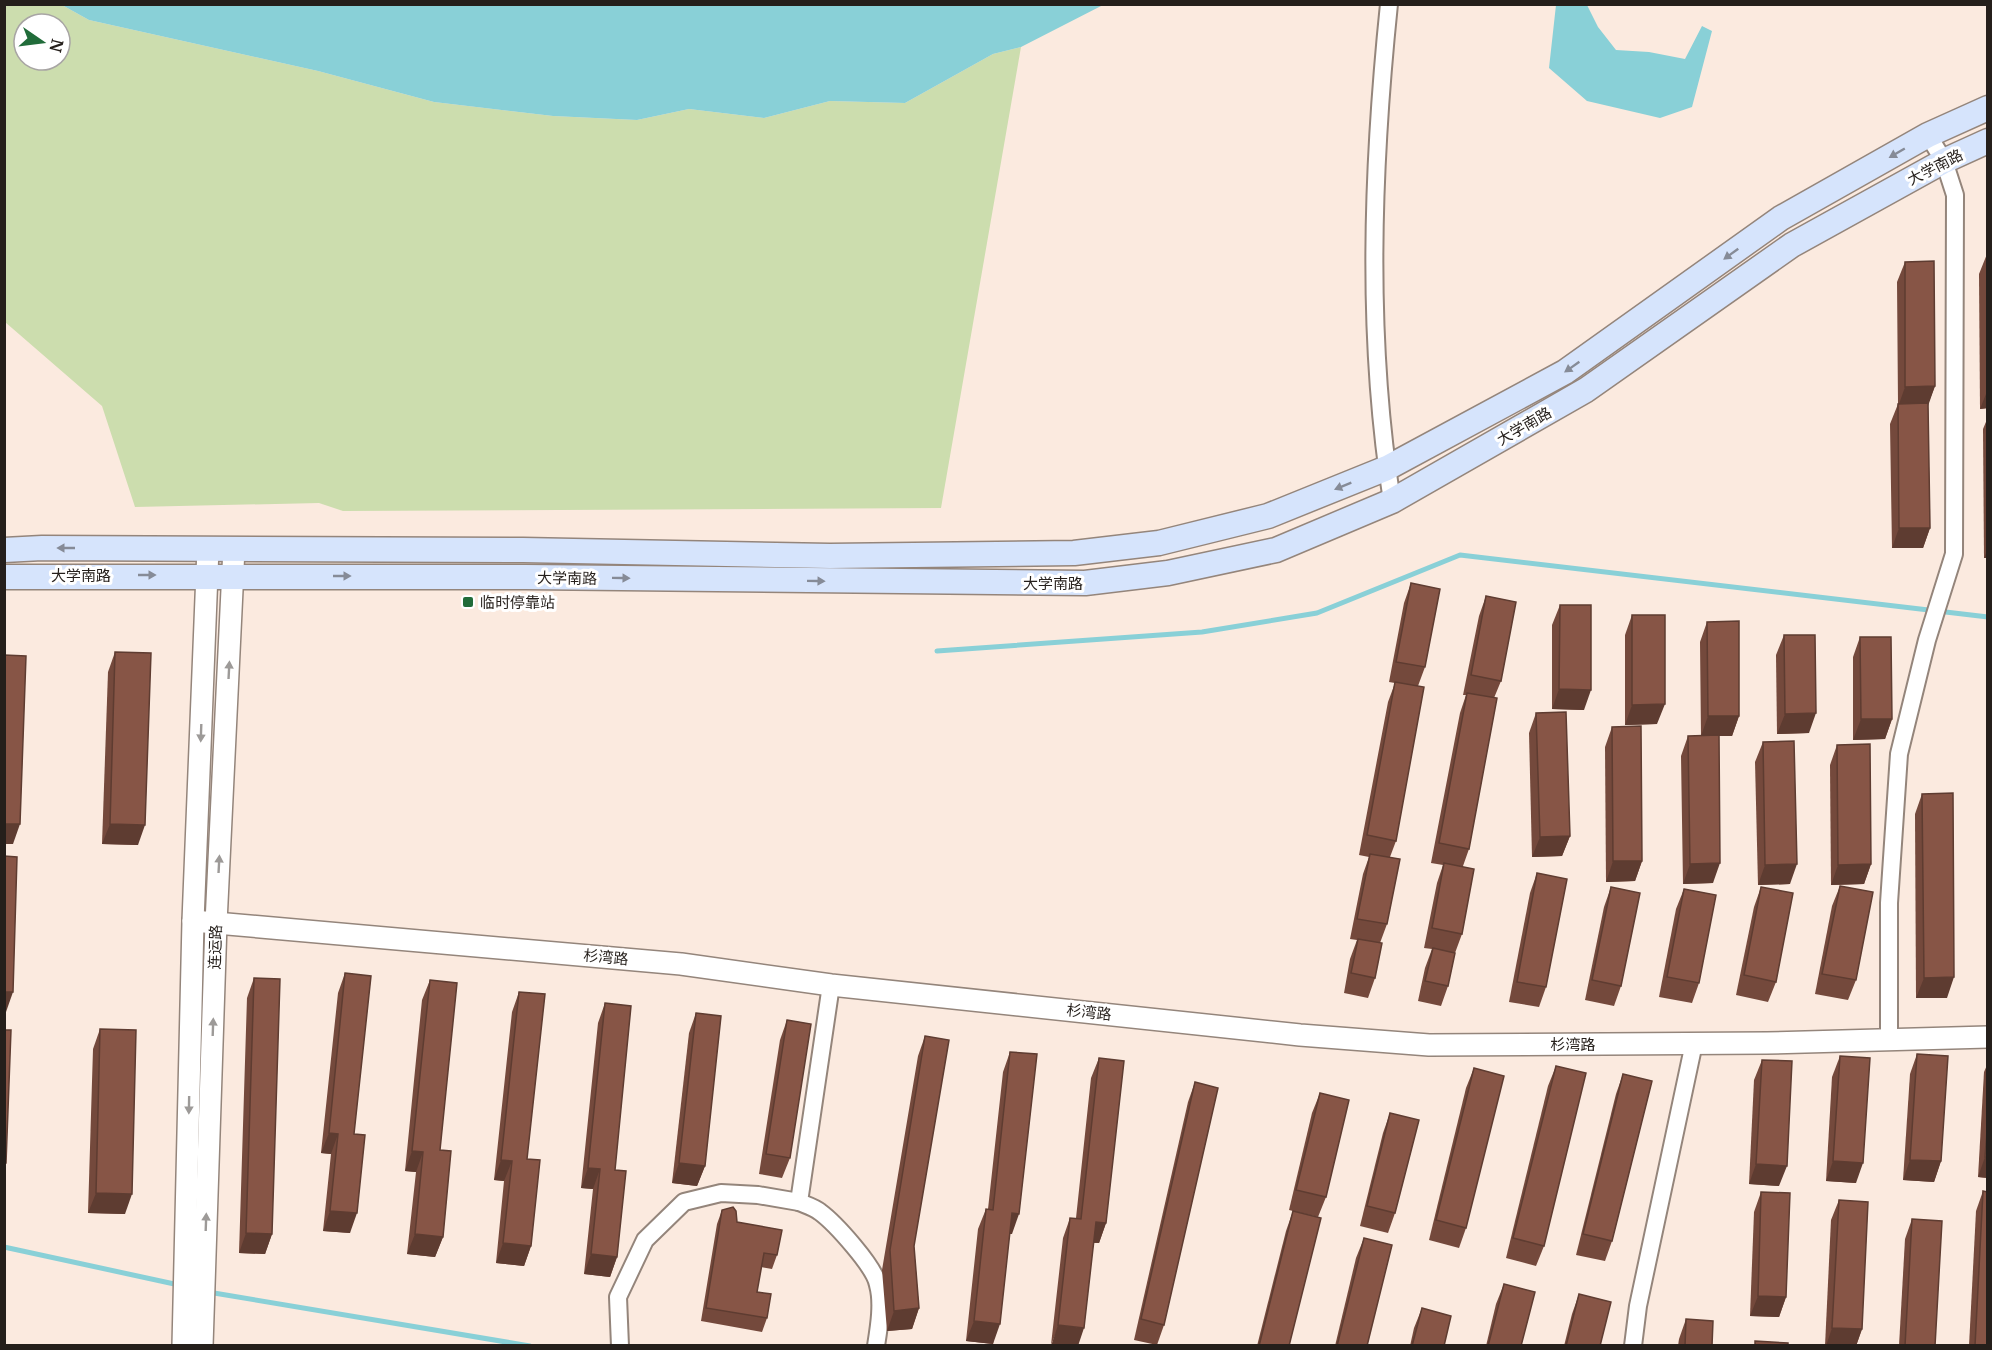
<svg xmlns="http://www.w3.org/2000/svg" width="1992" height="1350" viewBox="0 0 1992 1350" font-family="Merriweather,'Noto Sans SC',serif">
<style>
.green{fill:#ccddae;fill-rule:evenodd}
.water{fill:#89d0d7}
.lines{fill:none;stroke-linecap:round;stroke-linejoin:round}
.stream{stroke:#89d0d7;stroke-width:5}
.minor-casing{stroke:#94857b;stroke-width:20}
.tertiary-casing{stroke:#94857b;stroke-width:24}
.secondary-casing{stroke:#94857b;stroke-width:27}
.minor{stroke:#fff;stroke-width:16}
.tertiary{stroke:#fff;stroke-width:21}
.secondary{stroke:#d6e4fc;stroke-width:24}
.wall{fill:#74493c}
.shaded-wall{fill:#5e3c31}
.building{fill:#875546;stroke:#5e3c31;stroke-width:1.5}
.oneway{fill:#868b97}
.oneway2{fill:#9d9a98}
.poi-dot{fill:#216c3a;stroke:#fff;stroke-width:2}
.labels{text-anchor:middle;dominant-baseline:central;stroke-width:6;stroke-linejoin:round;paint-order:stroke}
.street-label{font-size:15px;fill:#251f1b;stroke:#fff}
.poi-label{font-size:15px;fill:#251f1b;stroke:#fff;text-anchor:start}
</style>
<rect width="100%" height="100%" fill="#fbeadf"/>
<path class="green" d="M5,5h57l27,15 229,51 116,31 119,14 84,4 52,-11 75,9 66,-17 75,2 88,-49 28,-7 -80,461 -598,3 -24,-8 -184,4 -33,-101 -97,-84zM24,24h36v36h-36z"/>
<g class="water">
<polygon points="62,5 1103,5 1021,47 993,54 905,103 830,101 764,118 689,109 637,120 553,116 434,102 318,71 89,20"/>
<polygon points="1556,5 1587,5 1598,27 1616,50 1649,52 1685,59 1702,26 1712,31 1692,107 1660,118 1587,101 1549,68"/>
</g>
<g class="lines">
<g class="stream">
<polyline points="937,651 1202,632 1317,613 1460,555 1988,617"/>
<polyline points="4,1247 179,1285"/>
<polyline points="208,1292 530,1346"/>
</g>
<defs>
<g id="minor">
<path d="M1389,4c-17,165 -23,334 3,497"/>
<path d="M831,985l-32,217c7,3 15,5 21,10 15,11 55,55 58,73 5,18 1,42 -2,61"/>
<polyline points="1889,1039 1889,903 1899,754 1927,640 1954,554 1955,195 1944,161 1928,135"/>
<polyline points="620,1346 618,1297 645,1240 684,1202 721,1193 758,1195 799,1202"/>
<polyline points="1633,1346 1638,1306 1694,1043"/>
</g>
<g id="tertiary">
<polyline points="193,921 681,964 831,985 1300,1035 1429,1045 1767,1043 1988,1037"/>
<polyline points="183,1346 193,921 208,548"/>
<polyline points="202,1346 216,923 234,548"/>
</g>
<g id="secondary">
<polyline points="4,550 42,548 523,550 830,556 1074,553 1159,543 1268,516 1387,468 1565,372 1781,218 1928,135 1988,108"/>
<polyline points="4,577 526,577 1085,583 1168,573 1276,550 1392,501 1586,390 1792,245 1944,161 1988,141"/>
</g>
</defs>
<use href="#minor" class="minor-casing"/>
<use href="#tertiary" class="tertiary-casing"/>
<use href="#secondary" class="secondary-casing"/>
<use href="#minor" class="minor"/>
<use href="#tertiary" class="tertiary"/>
<use href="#secondary" class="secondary"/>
</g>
<g class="wall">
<polygon points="1987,254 1988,254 1988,408 1980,409 1979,274"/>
<polygon points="1905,262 1935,386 1928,404 1930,528 1923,548 1892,548 1890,424 1898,404 1897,282"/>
<polygon points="1988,417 1988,558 1984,558 1983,429"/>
<polygon points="1411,583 1425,667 1418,686 1396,841 1390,857 1387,924 1380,943 1375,978 1368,998 1344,993 1350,959 1357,940 1350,939 1363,874 1369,857 1359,855 1388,702 1395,683 1389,682 1404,603"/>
<polygon points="1486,596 1501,681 1494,698 1469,849 1463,866 1462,934 1455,953 1448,986 1441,1006 1418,1001 1425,968 1432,949 1424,948 1437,883 1443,865 1431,863 1460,713 1466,695 1463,695 1479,616"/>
<polygon points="1560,605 1584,710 1552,709 1552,625"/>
<polygon points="1632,615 1657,724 1625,725 1625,635"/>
<polygon points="1707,622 1739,716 1732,736 1719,736 1713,883 1683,884 1681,756 1688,736 1701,736 1700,642"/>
<polygon points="1784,635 1809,733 1777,734 1776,655"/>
<polygon points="1860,637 1892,719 1885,739 1853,740 1853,657"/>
<polygon points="115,652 138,845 102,844 108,672"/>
<polygon points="1536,713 1570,836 1562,856 1532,857 1529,733"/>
<polygon points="1612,727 1642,861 1635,881 1606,882 1605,747"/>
<polygon points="1763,742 1790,884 1758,885 1755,762"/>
<polygon points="1837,745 1871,864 1864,884 1831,885 1830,765"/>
<polygon points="1922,794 1947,998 1916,998 1915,814"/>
<polygon points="1537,873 1546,987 1539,1007 1509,1002 1530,893"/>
<polygon points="1840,886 1856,980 1848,1000 1815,994 1832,906"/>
<polygon points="1611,887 1621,986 1614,1006 1585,1000 1604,907"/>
<polygon points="1761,887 1776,982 1768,1002 1736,995 1754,907"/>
<polygon points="1684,889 1699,983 1692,1003 1659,997 1676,909"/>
<polygon points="345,973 354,1134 350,1233 323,1231 331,1154 321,1153 338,993"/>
<polygon points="254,978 272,1234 265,1254 239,1253 247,998"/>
<polygon points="430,980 440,1150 443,1237 435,1257 407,1254 416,1172 405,1171 422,1000"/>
<polygon points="519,992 531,1246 524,1266 496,1263 504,1181 494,1180 512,1012"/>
<polygon points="605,1003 615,1170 617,1257 610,1277 584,1274 593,1189 581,1188 598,1023"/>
<polygon points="696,1013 705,1166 697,1186 672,1183 689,1033"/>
<polygon points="787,1020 790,1158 782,1178 759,1174 780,1040"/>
<polygon points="100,1029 125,1214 88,1213 93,1049"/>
<polygon points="925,1036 914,1246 919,1308 912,1329 887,1331 882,1270 918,1056"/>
<polygon points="1010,1052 1012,1234 1010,1234 993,1344 966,1341 978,1229 986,1209 988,1209 1003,1072"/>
<polygon points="1917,1054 1941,1161 1934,1182 1903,1180 1910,1074"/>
<polygon points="1840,1056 1856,1183 1826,1181 1832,1077"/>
<polygon points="1099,1058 1106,1223 1099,1243 1094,1243 1051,1345 1063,1238 1070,1218 1076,1218 1091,1078"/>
<polygon points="1762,1060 1779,1186 1749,1184 1754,1080"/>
<polygon points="1988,1063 1988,1178 1978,1177 1984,1072"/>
<polygon points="1556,1066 1544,1246 1536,1266 1506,1258 1548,1086"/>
<polygon points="1474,1068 1466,1228 1459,1248 1429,1240 1466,1088"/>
<polygon points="1623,1074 1612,1241 1605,1261 1576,1255 1616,1094"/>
<polygon points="1195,1082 1164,1325 1157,1345 1134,1340 1188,1102"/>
<polygon points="1320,1093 1326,1197 1318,1217 1289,1210 1312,1113"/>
<polygon points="1390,1113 1395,1213 1388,1233 1360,1226 1383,1133"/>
<polygon points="1983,1191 1988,1346 1969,1346 1976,1211"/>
<polygon points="1761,1192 1786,1297 1779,1317 1750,1316 1754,1212"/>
<polygon points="1839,1200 1862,1329 1856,1346 1825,1346 1831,1220"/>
<polygon points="722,1210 777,1255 772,1269 761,1267 757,1292 767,1318 762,1332 701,1321 717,1224"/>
<polygon points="1293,1211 1289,1346 1257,1346 1286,1231"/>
<polygon points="1912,1219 1935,1346 1899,1346 1905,1239"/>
<polygon points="1364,1238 1367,1346 1335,1346 1356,1258"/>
<polygon points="1504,1284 1521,1346 1486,1346 1496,1304"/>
<polygon points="1579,1294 1600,1346 1564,1346 1572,1314"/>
<polygon points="1422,1308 1444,1346 1410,1346 1414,1328"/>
<polygon points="1686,1319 1712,1346 1678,1346 1679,1339"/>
</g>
<g class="shaded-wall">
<polygon points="1935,386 1928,406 1898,407 1905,387"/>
<polygon points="1988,389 1988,408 1980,409"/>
<polygon points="1899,528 1930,528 1923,548 1892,548"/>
<polygon points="1988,548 1988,558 1984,558"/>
<polygon points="1559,689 1591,690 1584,710 1552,709"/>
<polygon points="1665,704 1657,724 1625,725 1632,705"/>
<polygon points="1816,713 1809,733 1777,734 1785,714"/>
<polygon points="1708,716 1739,716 1732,736 1701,736"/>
<polygon points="1861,719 1892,719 1885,739 1853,740"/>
<polygon points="4,824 20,824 13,844 4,844"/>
<polygon points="110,824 145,825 138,845 102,844"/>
<polygon points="1570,836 1562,856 1532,857 1540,837"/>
<polygon points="1613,861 1642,861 1635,881 1606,882"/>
<polygon points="1720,863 1713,883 1683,884 1690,864"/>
<polygon points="1797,864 1790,884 1758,885 1765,865"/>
<polygon points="1871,864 1864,884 1831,885 1838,865"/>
<polygon points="1954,977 1947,998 1916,998 1924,978"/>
<polygon points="4,992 13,992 6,1012 4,1012"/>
<polygon points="329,1133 338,1134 331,1154 321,1153"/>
<polygon points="412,1151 423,1152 416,1172 405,1171"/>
<polygon points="1985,1157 1988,1157 1988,1178 1978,1177"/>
<polygon points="501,1160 512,1161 504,1181 494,1180"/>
<polygon points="1910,1160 1941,1161 1934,1182 1903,1180"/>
<polygon points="1833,1161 1863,1163 1856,1183 1826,1181"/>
<polygon points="679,1163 705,1166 697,1186 672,1183"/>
<polygon points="1756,1164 1787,1166 1779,1186 1749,1184"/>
<polygon points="588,1168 600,1169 593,1189 581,1188"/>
<polygon points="96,1193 132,1194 125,1214 88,1213"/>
<polygon points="330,1211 357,1213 350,1233 323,1231"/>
<polygon points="1012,1213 1019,1214 1012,1234 1005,1234"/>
<polygon points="1096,1222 1106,1223 1099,1243 1089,1242"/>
<polygon points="246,1233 272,1234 265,1254 239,1253"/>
<polygon points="415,1234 443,1237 435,1257 407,1254"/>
<polygon points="503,1243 531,1246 524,1266 496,1263"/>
<polygon points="591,1254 617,1257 610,1277 584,1274"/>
<polygon points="1758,1296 1786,1297 1779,1317 1750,1316"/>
<polygon points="919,1308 912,1329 887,1331 894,1311"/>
<polygon points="974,1321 1000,1324 993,1344 966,1341"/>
<polygon points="1058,1325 1084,1328 1078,1346 1051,1346"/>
<polygon points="1832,1328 1862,1329 1856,1346 1826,1346"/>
</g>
<g class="building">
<polygon points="1987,254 1988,254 1988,377"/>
<polygon points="1934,261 1935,386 1905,387 1905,262"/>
<polygon points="1928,403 1930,528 1899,528 1898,404"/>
<polygon points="1411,583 1440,589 1425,667 1396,662"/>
<polygon points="1486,596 1516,602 1501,681 1471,675"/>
<polygon points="1560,605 1591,605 1591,690 1559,689"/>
<polygon points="1632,615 1665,615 1665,704 1632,705"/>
<polygon points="1739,621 1739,716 1708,716 1707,622"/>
<polygon points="1784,635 1815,635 1816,713 1785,714"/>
<polygon points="1860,637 1891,637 1892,719 1861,719"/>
<polygon points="115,652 151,653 145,825 110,824"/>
<polygon points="4,655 26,656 20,824 4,824"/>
<polygon points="1395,682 1424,687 1396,841 1367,835"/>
<polygon points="1467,693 1497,698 1469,849 1439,843"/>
<polygon points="1566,712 1570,836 1540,837 1536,713"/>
<polygon points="1641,726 1642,861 1613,861 1612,727"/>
<polygon points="1719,735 1720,863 1690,864 1688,736"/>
<polygon points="1794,741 1797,864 1765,865 1763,742"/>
<polygon points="1870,744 1871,864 1838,865 1837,745"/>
<polygon points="1953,793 1954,977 1924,978 1922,794"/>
<polygon points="1370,854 1400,859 1387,924 1357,919"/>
<polygon points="4,856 17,857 13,992 4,992"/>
<polygon points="1444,863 1474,869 1462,934 1432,928"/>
<polygon points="1537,873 1567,879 1546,987 1517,982"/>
<polygon points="1840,886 1873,892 1856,980 1822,974"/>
<polygon points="1611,887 1640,893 1621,986 1592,980"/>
<polygon points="1761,887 1793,893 1776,982 1744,975"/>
<polygon points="1684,889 1716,895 1699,983 1667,977"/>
<polygon points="1358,939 1382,943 1375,978 1351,973"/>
<polygon points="1433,948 1455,953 1448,986 1425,981"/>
<polygon points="345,973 371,976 354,1134 365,1135 357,1213 330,1211 338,1134 329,1133"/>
<polygon points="254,978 280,979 272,1234 246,1233"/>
<polygon points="430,980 457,983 440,1150 451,1151 443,1237 415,1234 423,1152 412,1151"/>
<polygon points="519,992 545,994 527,1159 540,1160 531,1246 503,1243 512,1161 501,1160"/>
<polygon points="605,1003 631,1006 615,1170 626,1171 617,1257 591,1254 600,1169 588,1168"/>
<polygon points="696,1013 721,1016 705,1166 679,1163"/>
<polygon points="787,1020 811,1024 790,1158 766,1154"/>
<polygon points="100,1029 136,1030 132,1194 96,1193"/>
<polygon points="4,1030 11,1030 6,1163 4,1163"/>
<polygon points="925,1036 949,1040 914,1246 919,1308 894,1311 890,1250"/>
<polygon points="1010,1052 1037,1054 1019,1214 1012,1213 1000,1324 974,1321 986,1209 993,1210"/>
<polygon points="1917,1054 1948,1056 1941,1161 1910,1160"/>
<polygon points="1840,1056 1870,1058 1863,1163 1833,1161"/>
<polygon points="1099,1058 1124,1061 1106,1223 1096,1222 1084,1328 1058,1325 1070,1218 1081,1219"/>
<polygon points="1762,1060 1792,1061 1787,1166 1756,1164"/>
<polygon points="1556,1066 1586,1073 1544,1246 1513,1238"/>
<polygon points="1474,1068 1504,1076 1466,1228 1436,1220"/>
<polygon points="1623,1074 1652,1081 1612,1241 1583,1234"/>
<polygon points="1195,1082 1218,1088 1164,1325 1141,1319"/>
<polygon points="1320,1093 1349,1100 1326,1197 1296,1190"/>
<polygon points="1390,1113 1419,1120 1395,1213 1367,1206"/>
<polygon points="1988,1118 1988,1157 1985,1157"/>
<polygon points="1983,1191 1988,1192 1988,1346 1975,1346"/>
<polygon points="1761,1192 1790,1193 1786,1297 1758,1296"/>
<polygon points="1839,1200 1868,1202 1862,1329 1832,1328"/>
<polygon points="733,1207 736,1211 737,1222 782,1230 777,1255 764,1253 757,1292 771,1294 767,1318 706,1308 722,1210"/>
<polygon points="1293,1211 1321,1218 1289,1346 1259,1346"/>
<polygon points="1912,1219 1942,1221 1935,1346 1905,1346"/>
<polygon points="1364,1238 1392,1245 1367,1346 1337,1346"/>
<polygon points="1504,1284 1535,1292 1521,1346 1488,1346"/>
<polygon points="1579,1294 1611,1302 1600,1346 1566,1346"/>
<polygon points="1422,1308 1451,1316 1444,1346 1412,1346"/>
<polygon points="1686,1319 1713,1321 1712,1346 1685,1346"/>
<polygon points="1755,1341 1788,1343 1788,1346 1755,1346"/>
</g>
<defs><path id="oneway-solid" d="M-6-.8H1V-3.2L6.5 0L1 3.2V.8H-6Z" transform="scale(1.5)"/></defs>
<g class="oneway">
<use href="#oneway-solid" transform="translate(1897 153) rotate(150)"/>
<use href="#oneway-solid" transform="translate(1731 254) rotate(144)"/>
<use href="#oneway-solid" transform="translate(1572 367) rotate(145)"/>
<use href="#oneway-solid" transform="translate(1343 486) rotate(158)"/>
<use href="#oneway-solid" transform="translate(66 548) rotate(-180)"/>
<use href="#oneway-solid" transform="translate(147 575)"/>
<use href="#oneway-solid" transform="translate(342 576)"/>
<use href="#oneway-solid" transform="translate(621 578) rotate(1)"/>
<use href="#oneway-solid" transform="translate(816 581) rotate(1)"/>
</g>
<g class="oneway2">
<use href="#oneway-solid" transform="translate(229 670) rotate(-87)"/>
<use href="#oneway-solid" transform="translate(201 733) rotate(92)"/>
<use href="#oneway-solid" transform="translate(219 864) rotate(-87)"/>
<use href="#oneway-solid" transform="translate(213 1027) rotate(-88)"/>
<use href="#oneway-solid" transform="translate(189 1105) rotate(91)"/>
<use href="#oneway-solid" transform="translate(206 1222) rotate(-88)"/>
</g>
<rect class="poi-dot" x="462" y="596" width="12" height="12" rx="3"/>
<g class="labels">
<g class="street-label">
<text transform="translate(1935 167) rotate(-27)">大学南路</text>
<text transform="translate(1524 426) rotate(-30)">大学南路</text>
<text x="81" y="575">大学南路</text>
<text transform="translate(567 578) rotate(1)">大学南路</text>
<text x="1053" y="583">大学南路</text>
<text transform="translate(215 947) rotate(-88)">连运路</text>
<text transform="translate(606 957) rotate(5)">杉湾路</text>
<text transform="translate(1089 1012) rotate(6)">杉湾路</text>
<text x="1573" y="1044">杉湾路</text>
</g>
<g class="poi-label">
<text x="480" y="602">临时停靠站</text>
</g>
</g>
<rect width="1992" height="1350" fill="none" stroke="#251f1b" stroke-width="12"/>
<g transform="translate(42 42) rotate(104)"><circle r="28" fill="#ffffff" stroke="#a8a5a4" stroke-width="1.5"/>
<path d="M0-4.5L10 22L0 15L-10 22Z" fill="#216c3a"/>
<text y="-9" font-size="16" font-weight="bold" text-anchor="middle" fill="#251f1b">N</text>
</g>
</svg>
